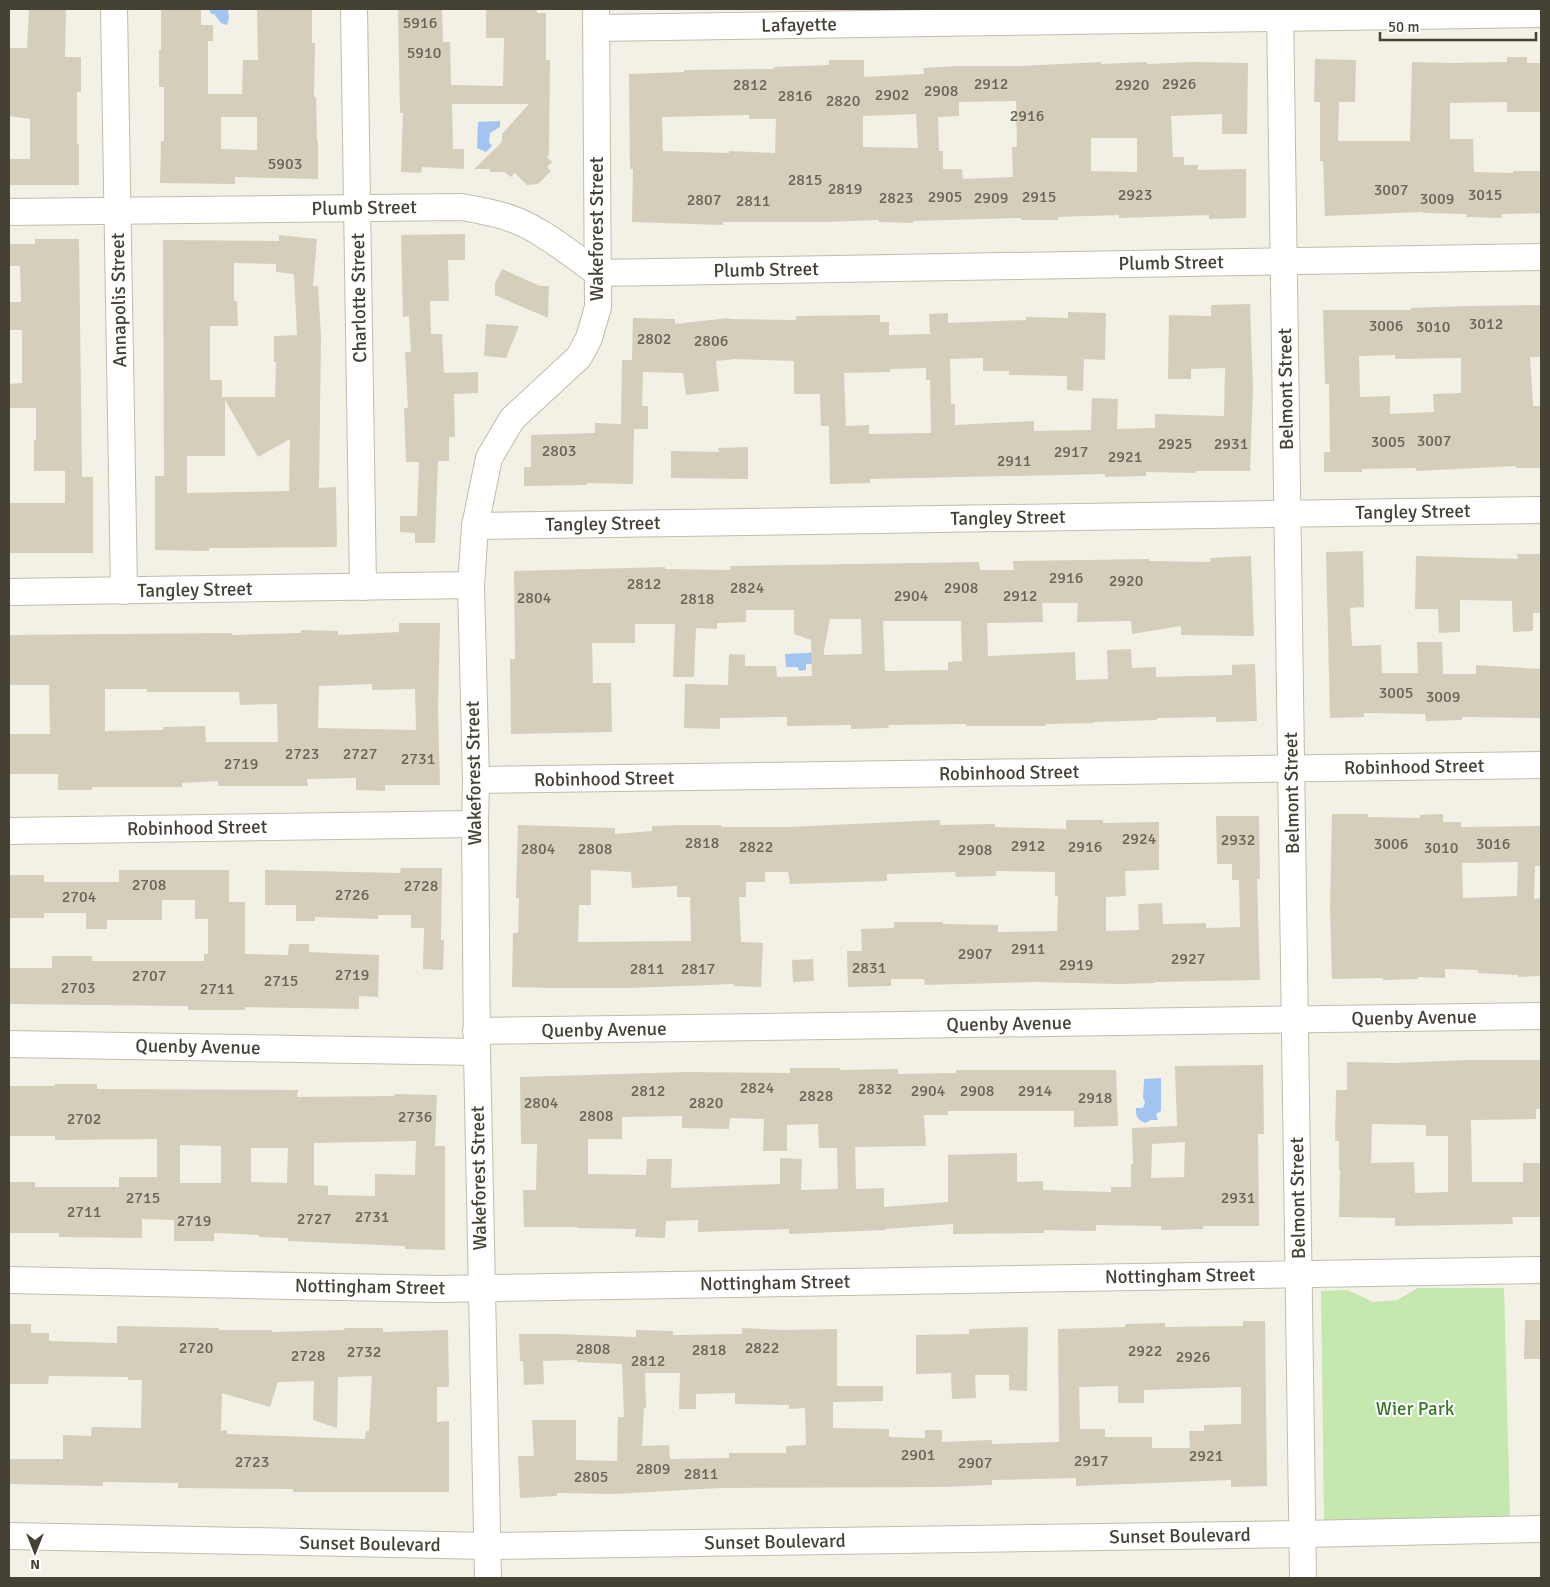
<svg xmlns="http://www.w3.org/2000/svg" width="1550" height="1587" viewBox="0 0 1550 1587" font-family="Signika,sans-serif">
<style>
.green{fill:#c5e8ae}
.water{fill:#a1c4f0}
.building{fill:#d4cebb;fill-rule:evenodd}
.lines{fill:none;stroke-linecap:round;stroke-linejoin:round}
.minor-casing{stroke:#c1bdab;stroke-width:28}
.minor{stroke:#fff;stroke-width:26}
.labels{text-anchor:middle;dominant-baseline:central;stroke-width:4;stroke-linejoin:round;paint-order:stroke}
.number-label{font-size:16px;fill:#696456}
.street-label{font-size:19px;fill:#454135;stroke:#fff}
.park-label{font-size:19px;fill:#3a7728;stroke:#fff}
</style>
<rect width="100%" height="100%" fill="#f3f1e6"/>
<polygon class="green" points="1418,1288 1504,1288 1510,1516 1324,1521 1321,1291 1348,1290 1373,1302 1397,1300"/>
<g class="water">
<polygon points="209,9 228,9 229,18 227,25 221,23 214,14 211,14"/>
<polygon points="500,121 500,127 490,133 489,142 492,146 486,152 477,148 478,122"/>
<polygon points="824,652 824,664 806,664 806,670 799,671 798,667 786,667 785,654"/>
<path d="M1161,1078v33l-5,3 2,6h-7l-6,3c-7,-3 -10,-7 -9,-15h7l2,-6 -2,-4 1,-19z"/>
</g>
<g class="building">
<polygon points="29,9 66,10 65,57 81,57 81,92 77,92 77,144 79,144 79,185 9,185 9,159 30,159 30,119 9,116 9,48 27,48"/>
<path d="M161,9h40v16h12v16h-5v53h34l1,-34h15l-1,-51h55v34h3l-1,54h2l1,44h1v38l-83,-2v7l-75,-1 1,-42h3v-54h-5v-37h2zM221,117h36v33l-36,-1z"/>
<polygon points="398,9 442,9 443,42 450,42 451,85 503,86 504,38 486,38 486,9 537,9 537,13 546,13 546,60 550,60 549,154 547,157 552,162 547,167 551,171 538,184 527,185 515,173 511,177 504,172 490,172 490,169 474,169 502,142 502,134 529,104 452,104 453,149 464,149 464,169 422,167 421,173 401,172 403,113 400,113"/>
<polygon points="1507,57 1527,57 1527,63 1541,63 1541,112 1507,112 1507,102 1450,103 1450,139 1473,139 1474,172 1513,173 1513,171 1541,171 1541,213 1502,214 1502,218 1466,217 1467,214 1423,213 1423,212 1325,216 1323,161 1320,161 1320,102 1314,102 1315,59 1356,60 1355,102 1339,102 1338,141 1410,141 1412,62 1451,63 1507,62"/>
<path d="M829,60h35v17l60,-3 -1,-6 35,-2h63l80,-4v2l46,-2v2l47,-2 54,1 -1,71h-25v-20l-51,2 2,41h11v8h14v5l48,-1v49l-37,1v-4l-90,3v-3l-61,2v3h-37v-2l-108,3v2l-34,-1v-2l-54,2h-102v3l-91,-3 1,-53h-3l-1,-95 55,-2v-2l90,-1v-2l55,-2zM1016,101l1,46h-5l1,30 -50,2 -1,-10h-19v-18h-4l-1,-34 21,-1v-14zM916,114l2,34 -55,-1v-31zM749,115v4h27l-1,34 -46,-2v2l-66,-2 -1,-34zM1091,138h46v34l-46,-1z"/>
<polygon points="465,234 465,260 448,260 449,301 430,301 431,334 442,334 444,373 478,372 478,393 454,394 455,437 449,437 449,461 438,461 435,543 415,543 415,533 400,532 400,516 417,516 419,462 406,462 404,408 408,408 405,352 411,352 409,316 403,317 401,235"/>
<path d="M279,235l38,4 -4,47h5l3,50 -2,152 17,-1 1,60 -128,1v3l-54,-1v-74h9l-1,-236 116,1zM234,263l42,1v8l18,2 3,61 -23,1v26h2l-1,35h-53v-17h-12v-54h28l-1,-25h-3zM225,400l33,57 32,-18 -1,52 -102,2v-37h38z"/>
<polygon points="35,239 79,239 82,477 93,477 93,553 9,553 9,503 65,503 65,471 34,471 34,440 36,440 36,408 9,408 9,384 22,383 22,330 9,330 9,302 21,302 20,266 9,266 9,244 35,244"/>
<polygon points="502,269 540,286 549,286 548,318 495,295 495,284"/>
<path d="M1250,304l3,84 -3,83h-54v2l-50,-1v4l-41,1v-3l-235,5v4l-40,1 -1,-58h-8l-1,-32h-26v-33l-59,-2 -19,2 3,30 -33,4 -3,-22 -40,-1 -1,34h6v23h-14l-1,55 -46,-1v2l-63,1v-19h7v-32l64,-2v-10l26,1 1,-64h10l1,-42 42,1v5l54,-6v1l67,1v-4l84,-1v7h9v13l41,-1 -1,-20 19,-1v10l78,-3v-3l42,1v-6l38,1 -1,47 -21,-1 -1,32 -16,-1v-14l-58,-1v-4h-26v-13l-33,1 1,45h4v21l79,-4v10l57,-1 1,-32 26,1 -1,30 38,-1v-14l69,2 1,-48 -34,1v10h-23l1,-64 42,1v-11zM926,368v12h4l1,53 -62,1v-9l-23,1 -2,-53 46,-1v-3z"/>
<path d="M1541,305v52h-11l3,49h8v62h-25v-2l-100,5v-3l-54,1v3h-38v-20h6l-1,-68h-4l-2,-74h88v-2l56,-2zM1395,355v4l66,-1v35l-28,1 1,18 -44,2v-18l-30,1 -1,-41z"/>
<polygon points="486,324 519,326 506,358 484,356"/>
<polygon points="748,447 748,479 671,478 671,451 719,452 718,448"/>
<polygon points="1363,551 1364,607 1350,608 1352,646 1381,645 1382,673 1418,673 1417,642 1442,642 1443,674 1476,674 1476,665 1541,669 1541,718 1462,717 1462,720 1426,721 1425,714 1364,713 1364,717 1330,718 1326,552"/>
<polygon points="1517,554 1541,554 1541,613 1533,613 1533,631 1513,632 1512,601 1460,600 1460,632 1439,633 1438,609 1415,609 1416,556 1518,559"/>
<path d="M1251,556l3,80 -73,-1v-9l-49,8 -1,-13 -54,1 1,-19h-36l1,19 -56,1 1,33 87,-4 1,28 32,-1 -1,-29 24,-1 1,19 24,-1v10l76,-2v-10l23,-1 2,57 -41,1v-5l-59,1v2l-63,2v1l-49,1 1,2h-80v-2l-78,1 1,3 -38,1v-4l-64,1v-9l-67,1v11l-36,-1 1,-44 43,1 1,-31 16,1v11h31l1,11 35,-1 -1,-36 -17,-6v-24h-48v12l-29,1v6l-21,-1 -2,49h-21l2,-53h-40v19h-43l1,40h18l1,49 -101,2 -1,-75h5l-1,-88 151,-4v2l65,1v-4l249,-4 1,8h34l-1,-9 136,-2v2l61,1v-4zM830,619h31l1,35 -39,1zM883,621h78l1,40 -14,1v8l-63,1z"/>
<path d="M399,623h41l-2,87 2,75h-55v6l-29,-1v-12l-49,1 1,7h-90v-5l-36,2v4h-90v3h-34v-16h-49v-40h41l-1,-49h-40v-50l223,-2v2l69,-2v-3l37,1v4l61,-3zM372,684v6l43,-1 1,41 -98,-2 1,-42zM105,689h42v3h92l1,13 37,-1 1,38h-72l-1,-16 -42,1v3l-58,1z"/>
<path d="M1332,814h36v3l52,1v-3l23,-1v8h18v5l80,-1v40h-6l-1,33 7,-1v78l-23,1v-2l-40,-2v-3l-33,-1v9l-27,-1v2l-35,1v-2l-51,1 -2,-72zM1518,862l-1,34 -54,2 -1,-35z"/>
<path d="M1216,816h43l1,63h-3l3,101 -105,2v1l-35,1 -85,-2 -110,3 -1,-6h-33v7l-43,1 -1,-36h15l-1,-22 33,-1v-6h49v2l55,1v7l59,-1 1,-35h-3v-24l-59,-1v5l-40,1 -1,-5 -68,2v7l-97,3 -2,-12h-23v10h-19v15h-7l2,45 22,1 -2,44 -27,-1v-2l-104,4h-75l-43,-1 1,-54h5l1,-35h-3l2,-73 97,3v6l37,-3v-5l32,-1h38l-1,2h68l151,-7v5l55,-1v3l71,2v-9h37v3l56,-1v48l-34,1 1,25 -20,1v34l33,-1 -1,-26 24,-1 1,21 43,-1v5l34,-1 -1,-47h-7v-16h-15zM591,870l40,2 1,16 45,-2v11h13l1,44 -113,1 1,-37h12z"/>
<polygon points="401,868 442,868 441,940 444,940 443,970 423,969 424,928 411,928 411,915 378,915 378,919 315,917 315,921 296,921 296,905 265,905 265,870 400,873"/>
<polygon points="119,870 229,870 229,902 245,902 245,954 288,955 289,944 309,944 309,952 379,955 378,997 359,996 359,1009 245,1007 245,1010 188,1010 188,1006 9,1004 9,968 52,968 52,956 92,956 92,961 204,961 204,954 208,954 208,919 195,919 195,900 162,900 162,920 107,920 107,929 86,929 86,913 44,913 44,918 9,918 9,875 44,875 44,882 119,882"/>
<polygon points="813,959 814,981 793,982 792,960"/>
<path d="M1468,1060h73v49h-5v10l-65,1 1,62h51v-19h18v54h-29l1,7 -118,2v-8l-56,-1 1,-47h-1v-29h-4l1,-51h11v-28l49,1zM1372,1124l54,1v11h22v56l-33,1 -1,-31 -43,1z"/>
<path d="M1263,1065l1,69h-6l1,92h-56v3l-42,1v-4l-65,-1v6l-52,-1v3l-91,1v-10l-68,5v1l-96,4v-5l-91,3v-12l-32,1 -1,17 -30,-1 1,-8 -59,-1v-1h-53l-1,-37h13l1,-46h-16l-1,-67 166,-5 104,1v-5h50v2l58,-1v5l58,-1v-3h160l2,56 -44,1v-16h-126v4h-24l2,31 -71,1 1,42 28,-1v19l64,-5v-47l69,-2v29l26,-1v9l68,2v-5h20v-23h2l-1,-36 45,-2 -2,-60zM682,1116v12l47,1 1,-11 34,1 -1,32h24v-26l31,-1 1,24h18l1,41 -37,1 1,-31 -22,-1v26l-109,4 1,-29h-25l-1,16 -58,-1v-35h34v-22zM1185,1142l-1,35 -33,1 1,-34z"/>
<path d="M55,1084h42v5l201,1 -1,7 97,-1 1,-2 42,1 -2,51h10v104l-40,-1v-3l-117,-5v-3l-29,-1v-2l-45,-2v8h-40v-21l-32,-1v19l-83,-1v-4h-50v-51h26v5h84v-10h38v-38l-102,1v-4h-46v-50h46zM416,1141l-1,34 -40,-1v22l-47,-1v-9l-14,-1v-42zM180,1145l41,1v37h-41zM251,1148h37l-1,35 -36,-1z"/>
<polygon points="1525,1320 1541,1320 1541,1359 1524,1359"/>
<path d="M1243,1321h22l2,165 -36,1v-7l-155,6v-8l-84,2v5l-50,2 -222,1 -106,6 -57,-1v3l-37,2 -2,-42h16l-2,-36h44v40l41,1 1,-44h6l-2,-53 -45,-2v-2l-34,1 1,23 -20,1 -1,-24h-3l-1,-27h37l80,3v-7l37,1v4l69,-1v-6l40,2 55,-1v57h46v15l-50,1v26l56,1v8l36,1v-8h17v12l50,-2v4l67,-2 -1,-113 67,-2v-3l40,-1v4l78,-1zM645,1373h35l-1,36h17v-15l39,-1v11l54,1v4l16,-1 1,37 -20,1v7h-57v5l-59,1 -1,-14 -27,1 2,-38h2zM1118,1386v17h26v-13l97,-3v37l-37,1v6h-15l1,17h-38v-11h-47v-8h-25l-1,-42z"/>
<path d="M9,1324h22v9h18v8l68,2v-17l102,2v2h53v2l73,-2 -1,-2h39v4l65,-2 1,57h-12v35l12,-1v71h-156v-3l-115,-1v-5l-75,-1v4l-94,-2v-25h54v-24l28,1 1,-9 49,1 1,-48h-14v-3l-79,-1 -1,8h-39zM372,1376l-3,55h-3l-1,8 -138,-5v-4l-6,1 1,-38 48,14 8,-25 36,-1 -1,39 24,8 1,-51z"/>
<polygon points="1028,1327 1027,1391 1009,1390 1009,1375 975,1375 976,1398 952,1399 951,1373 916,1374 916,1335 969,1334 969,1329"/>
</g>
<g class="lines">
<defs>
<g id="minor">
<polyline points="114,9 124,591"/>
<polyline points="354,9 363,587"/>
<polyline points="1280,9 1303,1578"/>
<polyline points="597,28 1541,14"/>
<path d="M9,212l452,-5c19,3 36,6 54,13 30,12 57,35 83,53l943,-16"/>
<polyline points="475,526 1541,510"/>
<polyline points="9,592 471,585"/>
<polyline points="476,780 1541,765"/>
<polyline points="9,831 475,824"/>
<polyline points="476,1031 1541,1016"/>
<polyline points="9,1044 477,1052"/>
<polyline points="9,1280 439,1289 1541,1270"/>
<polyline points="9,1536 488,1546 1303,1534 1541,1529"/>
<polyline points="488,1578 477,1052 475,824 476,780 471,585 475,526 489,458 512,419 579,357 589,338 598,307 596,9"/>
</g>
</defs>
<use href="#minor" class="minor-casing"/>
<use href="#minor" class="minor"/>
</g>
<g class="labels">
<g class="number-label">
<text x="420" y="23">5916</text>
<text x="424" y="53">5910</text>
<text x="991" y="84">2912</text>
<text x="1179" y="84">2926</text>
<text x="750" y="85">2812</text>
<text x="1132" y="85">2920</text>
<text x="941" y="91">2908</text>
<text x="892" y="95">2902</text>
<text x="795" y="96">2816</text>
<text x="843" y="101">2820</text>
<text x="1027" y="116">2916</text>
<text x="285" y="164">5903</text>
<text x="805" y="180">2815</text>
<text x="845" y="189">2819</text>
<text x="1391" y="190">3007</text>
<text x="1135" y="195">2923</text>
<text x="1485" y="195">3015</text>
<text x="945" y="197">2905</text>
<text x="1039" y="197">2915</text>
<text x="896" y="198">2823</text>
<text x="991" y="198">2909</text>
<text x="1437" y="199">3009</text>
<text x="704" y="200">2807</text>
<text x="753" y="201">2811</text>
<text x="1486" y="324">3012</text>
<text x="1386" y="326">3006</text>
<text x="1433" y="327">3010</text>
<text x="654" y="339">2802</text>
<text x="711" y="341">2806</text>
<text x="1434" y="441">3007</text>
<text x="1388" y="442">3005</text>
<text x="1175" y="444">2925</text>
<text x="1231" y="444">2931</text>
<text x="559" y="451">2803</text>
<text x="1071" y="452">2917</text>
<text x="1125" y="457">2921</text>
<text x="1014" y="461">2911</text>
<text x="1066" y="578">2916</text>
<text x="1126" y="581">2920</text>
<text x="644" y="584">2812</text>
<text x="747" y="588">2824</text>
<text x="961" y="588">2908</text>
<text x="911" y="596">2904</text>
<text x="1020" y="596">2912</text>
<text x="534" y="598">2804</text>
<text x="697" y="599">2818</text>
<text x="1396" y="693">3005</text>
<text x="1443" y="697">3009</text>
<text x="302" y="754">2723</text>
<text x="360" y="754">2727</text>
<text x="418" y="759">2731</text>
<text x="241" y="764">2719</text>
<text x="1139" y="839">2924</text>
<text x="1238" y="840">2932</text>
<text x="702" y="843">2818</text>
<text x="1391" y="844">3006</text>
<text x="1493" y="844">3016</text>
<text x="1028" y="846">2912</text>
<text x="756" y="847">2822</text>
<text x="1085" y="847">2916</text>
<text x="1441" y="848">3010</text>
<text x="538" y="849">2804</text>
<text x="595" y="849">2808</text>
<text x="975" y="850">2908</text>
<text x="149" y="885">2708</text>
<text x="421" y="886">2728</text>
<text x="352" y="895">2726</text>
<text x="79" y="897">2704</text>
<text x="1028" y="949">2911</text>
<text x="975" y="954">2907</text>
<text x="1188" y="959">2927</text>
<text x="1076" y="965">2919</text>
<text x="869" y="968">2831</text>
<text x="647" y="969">2811</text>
<text x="698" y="969">2817</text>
<text x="352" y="975">2719</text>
<text x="149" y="976">2707</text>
<text x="281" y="981">2715</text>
<text x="78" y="988">2703</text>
<text x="217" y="989">2711</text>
<text x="757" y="1088">2824</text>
<text x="875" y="1089">2832</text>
<text x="648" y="1091">2812</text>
<text x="928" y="1091">2904</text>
<text x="977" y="1091">2908</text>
<text x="1035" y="1091">2914</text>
<text x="816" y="1096">2828</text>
<text x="1095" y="1098">2918</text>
<text x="541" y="1103">2804</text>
<text x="706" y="1103">2820</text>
<text x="596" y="1116">2808</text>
<text x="415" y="1117">2736</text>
<text x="84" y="1119">2702</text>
<text x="143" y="1198">2715</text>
<text x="1238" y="1198">2931</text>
<text x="84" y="1212">2711</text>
<text x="372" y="1217">2731</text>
<text x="314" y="1219">2727</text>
<text x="194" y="1221">2719</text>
<text x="196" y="1348">2720</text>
<text x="762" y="1348">2822</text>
<text x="593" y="1349">2808</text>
<text x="709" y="1350">2818</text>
<text x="1145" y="1351">2922</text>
<text x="364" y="1352">2732</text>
<text x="308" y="1356">2728</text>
<text x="1193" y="1357">2926</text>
<text x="648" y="1361">2812</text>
<text x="918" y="1455">2901</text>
<text x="1206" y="1456">2921</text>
<text x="1091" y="1461">2917</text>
<text x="252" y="1462">2723</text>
<text x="975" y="1463">2907</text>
<text x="653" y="1469">2809</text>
<text x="701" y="1474">2811</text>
<text x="591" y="1477">2805</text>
</g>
<g class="street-label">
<text transform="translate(799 25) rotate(-1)">Lafayette</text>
<text transform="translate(364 208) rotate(-1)">Plumb Street</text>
<text transform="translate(597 229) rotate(-90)">Wakeforest Street</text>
<text transform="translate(1171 263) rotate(-1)">Plumb Street</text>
<text transform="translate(766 270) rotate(-1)">Plumb Street</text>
<text transform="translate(359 298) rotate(-91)">Charlotte Street</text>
<text transform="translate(119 300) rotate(-91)">Annapolis Street</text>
<text transform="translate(1286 389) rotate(-91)">Belmont Street</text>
<text transform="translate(1413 512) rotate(-1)">Tangley Street</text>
<text transform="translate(1008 518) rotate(-1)">Tangley Street</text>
<text transform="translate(603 524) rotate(-1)">Tangley Street</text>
<text transform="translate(195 590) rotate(-1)">Tangley Street</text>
<text transform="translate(1414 767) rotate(-1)">Robinhood Street</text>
<text transform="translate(474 773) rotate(-91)">Wakeforest Street</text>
<text transform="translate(1009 773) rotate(-1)">Robinhood Street</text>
<text transform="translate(604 779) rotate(-1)">Robinhood Street</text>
<text transform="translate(1292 793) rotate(-91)">Belmont Street</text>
<text transform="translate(197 828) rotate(-1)">Robinhood Street</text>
<text transform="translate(1414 1018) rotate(-1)">Quenby Avenue</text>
<text transform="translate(1009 1024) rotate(-1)">Quenby Avenue</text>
<text transform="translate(604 1030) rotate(-1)">Quenby Avenue</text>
<text transform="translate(198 1047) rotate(1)">Quenby Avenue</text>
<text transform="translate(479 1178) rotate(-91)">Wakeforest Street</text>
<text transform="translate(1298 1198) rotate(-91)">Belmont Street</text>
<text transform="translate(1180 1276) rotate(-1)">Nottingham Street</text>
<text transform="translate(775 1283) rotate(-1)">Nottingham Street</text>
<text transform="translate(370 1287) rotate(1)">Nottingham Street</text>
<text transform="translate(1180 1536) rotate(-1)">Sunset Boulevard</text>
<text transform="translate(775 1542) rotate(-1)">Sunset Boulevard</text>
<text transform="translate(370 1544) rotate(1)">Sunset Boulevard</text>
</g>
<g class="park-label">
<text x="1415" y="1409">Wier Park</text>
</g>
</g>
<rect width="1550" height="1587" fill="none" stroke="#454135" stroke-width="20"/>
<g transform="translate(35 1552) rotate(180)" stroke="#ffffff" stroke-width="4" paint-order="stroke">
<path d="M0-4L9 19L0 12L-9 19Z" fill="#454135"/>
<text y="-8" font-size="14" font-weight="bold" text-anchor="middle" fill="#454135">N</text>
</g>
<path d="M1380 32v8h156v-8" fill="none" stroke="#454135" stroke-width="2.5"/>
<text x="1388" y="32" font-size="15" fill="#454135" stroke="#ffffff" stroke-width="4" paint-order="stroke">50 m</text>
</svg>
